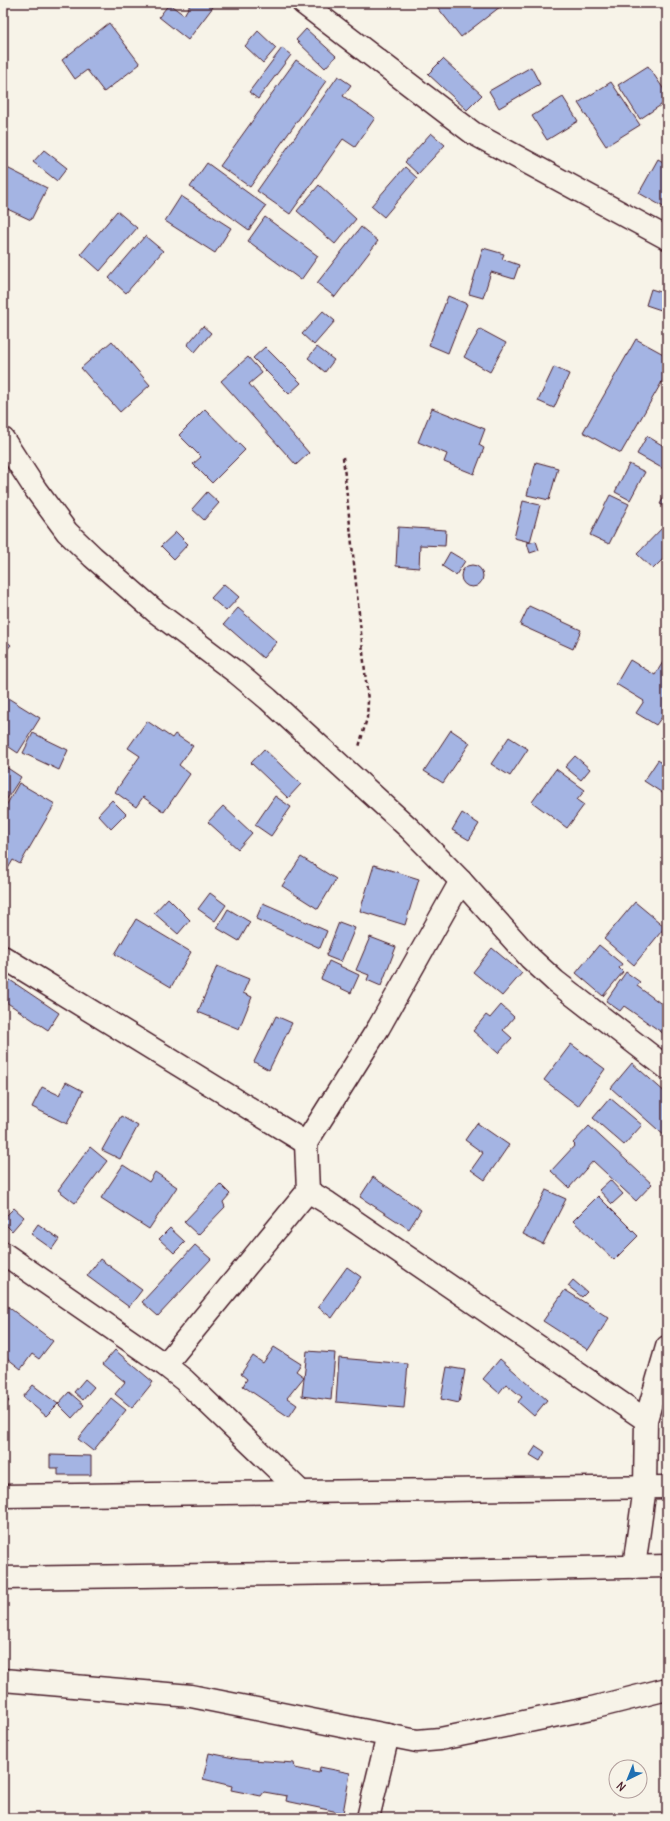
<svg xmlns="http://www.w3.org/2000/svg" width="670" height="1821" viewBox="0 0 670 1821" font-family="Delius,sans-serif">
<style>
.building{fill:#a4b4e3;stroke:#4a1f2b}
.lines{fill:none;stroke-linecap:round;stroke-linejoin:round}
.minor-casing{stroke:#4a1f2b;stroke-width:25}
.major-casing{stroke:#4a1f2b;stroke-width:25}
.path{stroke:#4a1f2b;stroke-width:2.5;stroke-dasharray:4 3;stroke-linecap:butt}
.minor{stroke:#f7f3e8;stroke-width:22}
.major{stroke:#f7f3e8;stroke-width:22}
</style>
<rect width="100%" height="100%" fill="#f7f3e8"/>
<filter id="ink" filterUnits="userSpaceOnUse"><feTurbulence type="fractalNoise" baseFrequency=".025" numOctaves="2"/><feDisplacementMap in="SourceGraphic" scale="8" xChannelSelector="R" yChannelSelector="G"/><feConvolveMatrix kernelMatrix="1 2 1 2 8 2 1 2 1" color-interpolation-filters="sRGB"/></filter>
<g filter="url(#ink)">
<g class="building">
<polygon points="191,3 216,3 188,40 159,17 169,4 184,15"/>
<polygon points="434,3 505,3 461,37"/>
<polygon points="109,23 140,64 104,92 87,70 75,79 62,60"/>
<polygon points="306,29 336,56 325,68 296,40"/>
<polygon points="258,31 276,48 263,63 245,46"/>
<polygon points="282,48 291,55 258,99 249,92"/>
<polygon points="443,59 482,95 467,110 428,74"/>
<polygon points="296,60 326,81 250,187 220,166"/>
<polygon points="648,66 667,94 667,101 640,119 618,85"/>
<polygon points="531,67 540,84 499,108 489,91"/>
<polygon points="338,76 351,85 343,96 375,118 355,147 343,139 290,214 257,191"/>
<polygon points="611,82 640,125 606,146 578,103"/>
<polygon points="563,97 578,121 547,140 532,116"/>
<polygon points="431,133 445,145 418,174 405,162"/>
<polygon points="44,150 67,168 57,181 33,162"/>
<polygon points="658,159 667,164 667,209 639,193"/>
<polygon points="207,163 266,206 249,230 190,187"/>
<polygon points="3,166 47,188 31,220 3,207"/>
<polygon points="405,167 417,178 384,217 371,206"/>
<polygon points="319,185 356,219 335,244 297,211"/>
<polygon points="181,196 231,228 215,253 165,221"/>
<polygon points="117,211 137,228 100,271 81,254"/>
<polygon points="265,217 318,256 301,280 248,241"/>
<polygon points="361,227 378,241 335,297 317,283"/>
<polygon points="145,236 163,251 126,293 109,278"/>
<polygon points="483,248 504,254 502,259 519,265 514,279 491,272 483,298 469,294"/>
<polygon points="651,289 667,294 667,312 646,305"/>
<polygon points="448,296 467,304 448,353 429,345"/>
<polygon points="323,311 335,321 314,345 302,334"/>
<polygon points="203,326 211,333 195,352 187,345"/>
<polygon points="480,329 506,343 490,372 464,357"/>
<polygon points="636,339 667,356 667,373 621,453 583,432"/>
<polygon points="112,341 150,385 120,412 81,368"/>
<polygon points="265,347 301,383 289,394 253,358"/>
<polygon points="317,347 334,360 325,372 308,358"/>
<polygon points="248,357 262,373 249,384 309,453 296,465 221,381"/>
<polygon points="554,367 569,374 554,408 538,401"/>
<polygon points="432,408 485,429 479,445 484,448 474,474 444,462 447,454 418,442"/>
<polygon points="205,409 245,450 212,483 193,464 201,457 179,435"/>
<polygon points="647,436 667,448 667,471 637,454"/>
<polygon points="536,462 558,468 549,500 527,495"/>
<polygon points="629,464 645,472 630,500 615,492"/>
<polygon points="207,492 219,503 204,520 192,509"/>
<polygon points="667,492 667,507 660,504"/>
<polygon points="610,495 629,504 609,544 590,535"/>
<polygon points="523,501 540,505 530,542 514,538"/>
<polygon points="3,516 7,518 3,527"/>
<polygon points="664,526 667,529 667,555 653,569 637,554"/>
<polygon points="398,527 446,530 445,546 420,545 419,568 396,566"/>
<polygon points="176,532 188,544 174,559 161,546"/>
<polygon points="536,541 539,550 530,553 527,543"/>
<polygon points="450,552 465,561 456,575 442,566"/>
<circle cx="472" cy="576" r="11"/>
<polygon points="224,584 239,597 226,611 211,598"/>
<polygon points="529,606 581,630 573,649 520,625"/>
<polygon points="238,608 277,642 263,658 224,624"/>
<polygon points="3,638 11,645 3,654"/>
<polygon points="630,660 655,675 663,662 667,664 667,710 656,725 636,713 644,701 616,684"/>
<polygon points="3,695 40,718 18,753 3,743"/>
<polygon points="147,721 172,738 175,734 193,746 179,765 190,774 164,812 143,797 136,807 115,792 140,756 128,748"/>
<polygon points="451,730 470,743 443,783 424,771"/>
<polygon points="33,733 68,750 59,770 23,753"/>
<polygon points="509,737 528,749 510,776 491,764"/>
<polygon points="264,749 301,784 288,798 251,763"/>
<polygon points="575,756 590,769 581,780 565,767"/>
<polygon points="658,760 667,767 667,796 644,781"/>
<polygon points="3,765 21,777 3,805"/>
<polygon points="556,769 585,790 577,800 584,805 567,828 532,802"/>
<polygon points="19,783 55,804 20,864 13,860 3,877 3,811"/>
<polygon points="275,796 291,807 271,836 255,825"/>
<polygon points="112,800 126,814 111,829 98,815"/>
<polygon points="223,806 252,833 238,849 208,822"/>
<polygon points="462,813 479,824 469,840 452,830"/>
<polygon points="301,857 336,879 318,909 282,886"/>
<polygon points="374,865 419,879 405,925 360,911"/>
<polygon points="210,893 226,905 215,921 198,909"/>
<polygon points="168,898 190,920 178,934 154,913"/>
<polygon points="635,902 665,927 634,965 604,939"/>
<polygon points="263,903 327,931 320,948 256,919"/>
<polygon points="228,909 250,922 239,941 217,928"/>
<polygon points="136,919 191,952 171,987 115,954"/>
<polygon points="339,922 355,928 341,962 326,956"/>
<polygon points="370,937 396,947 381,986 367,980 369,975 356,970"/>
<polygon points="599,945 622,964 619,968 623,972 603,996 576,973"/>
<polygon points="492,948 522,973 502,996 473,972"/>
<polygon points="329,961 359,975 351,993 321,979"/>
<polygon points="217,966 249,979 243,993 252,997 239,1029 198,1012"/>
<polygon points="626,972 640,982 637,986 667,1008 667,1036 624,1006 620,1011 606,1001"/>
<polygon points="4,976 59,1013 48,1030 3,1000"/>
<polygon points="501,1005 514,1017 503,1030 512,1038 498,1053 473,1031 486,1015 490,1018"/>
<polygon points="276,1016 292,1023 269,1070 254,1062"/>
<polygon points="571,1044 605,1069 578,1106 544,1080"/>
<polygon points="632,1063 667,1094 667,1138 611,1088"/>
<polygon points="66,1082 83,1091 67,1124 32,1107 42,1087 59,1095"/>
<polygon points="610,1098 642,1125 624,1145 593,1118"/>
<polygon points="121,1116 138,1126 120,1159 102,1150"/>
<polygon points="477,1123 509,1145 485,1180 471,1170 483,1153 465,1140"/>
<polygon points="589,1126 652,1184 636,1201 593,1161 569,1188 551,1171 575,1145 573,1143"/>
<polygon points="90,1147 107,1161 75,1203 58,1190"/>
<polygon points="123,1165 149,1182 155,1172 177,1187 149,1229 101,1198"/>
<polygon points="373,1177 421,1210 409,1229 360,1197"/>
<polygon points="610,1180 623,1194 612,1204 599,1190"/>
<polygon points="220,1184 230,1194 223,1202 225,1207 198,1235 184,1222"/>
<polygon points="546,1190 566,1199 543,1244 523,1234"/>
<polygon points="598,1196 638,1236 614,1260 573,1221"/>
<polygon points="14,1208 24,1217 12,1231 3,1222 3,1219"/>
<polygon points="38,1224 59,1239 52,1249 31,1234"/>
<polygon points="170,1228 185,1242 174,1253 159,1239"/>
<polygon points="195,1245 211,1259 158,1316 142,1302"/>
<polygon points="100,1259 142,1290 129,1307 87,1276"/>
<polygon points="347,1267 361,1277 332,1318 318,1307"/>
<polygon points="573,1280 587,1292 582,1297 568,1286"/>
<polygon points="565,1290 609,1318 588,1350 543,1321"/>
<polygon points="7,1306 53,1341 39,1359 32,1354 21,1369 3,1355 3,1310"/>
<polygon points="274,1347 301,1364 296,1371 304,1377 287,1398 297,1405 289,1417 243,1386 247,1379 241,1374 253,1356 263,1363"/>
<polygon points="115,1350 153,1382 132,1408 115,1394 125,1382 103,1364"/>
<polygon points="307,1351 335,1353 331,1400 302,1396"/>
<polygon points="339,1358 408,1364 404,1408 336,1402"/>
<polygon points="500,1359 547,1400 534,1416 518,1402 522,1397 506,1384 499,1393 483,1379"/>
<polygon points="447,1367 465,1370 459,1403 441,1399"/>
<polygon points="85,1379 94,1387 83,1400 74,1392"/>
<polygon points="33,1385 58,1404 46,1416 23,1397"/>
<polygon points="69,1392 84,1405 72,1418 58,1404"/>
<polygon points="3,1395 9,1401 3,1408"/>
<polygon points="111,1398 126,1410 93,1451 78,1439"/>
<polygon points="536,1446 545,1452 540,1461 530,1455"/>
<polygon points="50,1455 91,1456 91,1475 58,1475 58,1468 50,1468"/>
<polygon points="209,1753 239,1759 294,1763 295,1768 319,1773 320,1767 350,1773 343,1813 286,1801 287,1796 264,1792 261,1796 231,1790 232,1786 203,1779"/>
</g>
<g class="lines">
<defs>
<g id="minor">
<polyline points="303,3 473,133 667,238"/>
<polyline points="3,439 36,490 67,532 93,557 156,612 237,673 268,699 410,829 461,881 530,958 555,981 667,1068"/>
<polyline points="3,957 306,1143 379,1027 461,881"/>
<polyline points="306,1143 308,1191 328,1203 646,1420"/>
<polyline points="3,1253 165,1365 184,1380 299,1490"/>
<polyline points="165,1365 308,1191"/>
<polyline points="3,1496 667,1487"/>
<polyline points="634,1567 645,1487 646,1420 667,1347"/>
<polyline points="3,1680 191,1696 417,1741 440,1739 592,1708 667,1689"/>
<polyline points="368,1818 388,1735"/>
</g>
<polyline id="major" points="3,1578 352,1573 667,1566"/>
</defs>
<use href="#minor" class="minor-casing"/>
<use href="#major" class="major-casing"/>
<polyline class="path" points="343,457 368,701 367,718 359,747"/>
<use href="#minor" class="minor"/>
<use href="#major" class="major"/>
</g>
</g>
<rect width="670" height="1821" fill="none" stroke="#f7f3e8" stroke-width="16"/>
<rect x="8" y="8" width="654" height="1805" fill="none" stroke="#4a1f2b" stroke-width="1.5" filter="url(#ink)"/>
<g transform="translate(628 1779) rotate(223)"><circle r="19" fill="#f7f3e8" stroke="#b29e9c"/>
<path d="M0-3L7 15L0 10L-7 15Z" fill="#1f6fb2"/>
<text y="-6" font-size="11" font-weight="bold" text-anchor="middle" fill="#4a1f2b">N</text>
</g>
</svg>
